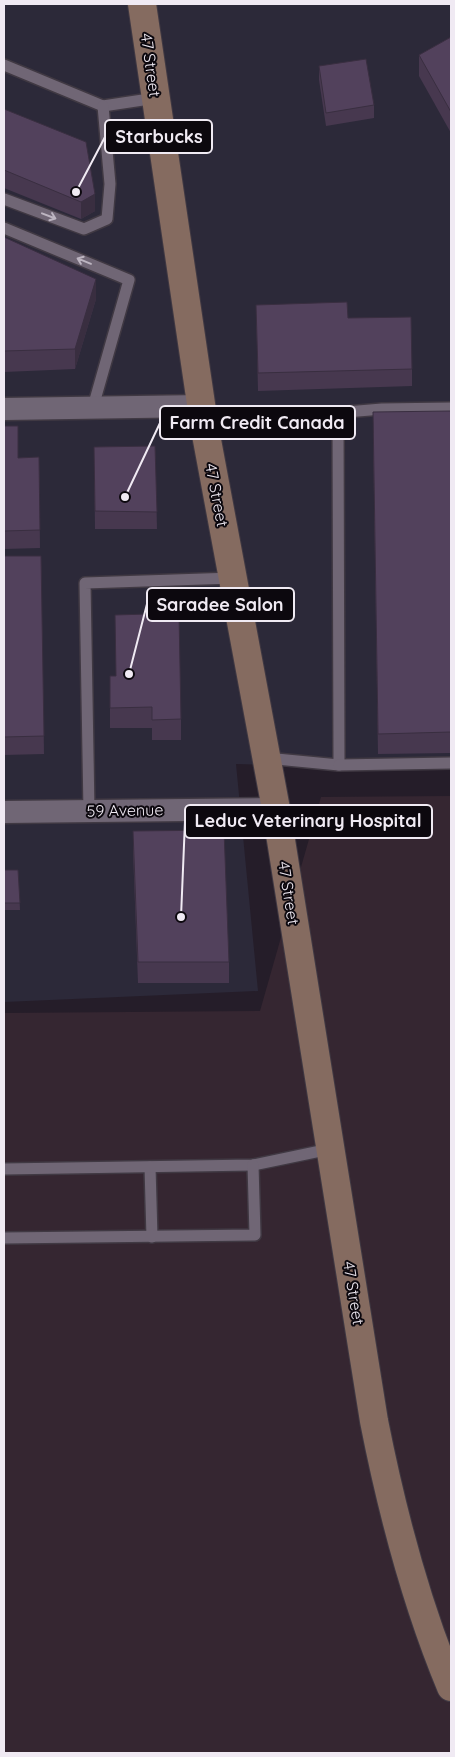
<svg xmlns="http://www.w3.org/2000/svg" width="455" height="1757" viewBox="0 0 455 1757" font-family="Quicksand,sans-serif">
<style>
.commercial{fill:#2c2939}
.industrial{fill:#352631}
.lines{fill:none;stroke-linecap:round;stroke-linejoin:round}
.lane-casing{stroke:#403943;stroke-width:14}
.street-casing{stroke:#403943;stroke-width:25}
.secondary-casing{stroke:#403943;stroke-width:30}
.lane{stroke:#706675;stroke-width:11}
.street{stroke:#706675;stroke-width:22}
.secondary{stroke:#856b60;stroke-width:28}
.wall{fill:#47384f}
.shaded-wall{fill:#392e40}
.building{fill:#52415c;stroke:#392e40}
.oneway{stroke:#bdb5c1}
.labels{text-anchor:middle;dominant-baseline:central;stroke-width:4;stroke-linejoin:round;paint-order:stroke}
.street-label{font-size:16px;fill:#f0eaf3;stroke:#0c080e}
.leader{fill:none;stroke:#f0eaf3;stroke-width:2}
.callout-dot{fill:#f0eaf3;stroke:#0c080e;stroke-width:2}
.callout{fill:#0c080e;stroke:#f0eaf3;stroke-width:2}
.callout-label{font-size:18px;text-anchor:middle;font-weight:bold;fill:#f0eaf3}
</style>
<rect width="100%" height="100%" fill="#251d29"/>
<polygon class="commercial" points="4,4 451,4 451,770 236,764 258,991 4,1002"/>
<polygon class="industrial" points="451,796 451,1753 4,1753 4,1013 260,1011 321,797"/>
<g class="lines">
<defs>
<g id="lane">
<polyline points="4,65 103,106 156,98"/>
<polyline points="4,199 84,229 107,219 110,184 103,106"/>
<polyline points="4,228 129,280 93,407"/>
<polyline points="204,424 382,409 451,408"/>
<polyline points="266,758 339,765 338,413"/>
<polyline points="339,765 451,763"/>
<polyline points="89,811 85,583 233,578"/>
<polyline points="150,1167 152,1237"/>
<polyline points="4,1169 253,1165 330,1149"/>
<polyline points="4,1238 255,1235 253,1165"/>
</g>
<g id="street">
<polyline points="4,409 202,406"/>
<polyline points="4,812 276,809"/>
</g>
<path id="secondary" d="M142,4l62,420 72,385 98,612c18,91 41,180 77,266"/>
</defs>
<use href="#lane" class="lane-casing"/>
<use href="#street" class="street-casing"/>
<use href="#secondary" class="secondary-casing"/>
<use href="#lane" class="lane"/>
<use href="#street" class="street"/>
<use href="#secondary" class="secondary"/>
</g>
<g class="wall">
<polygon points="451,37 451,133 419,76 419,55"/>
<polygon points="319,66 374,105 374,118 326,126 319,80"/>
<polygon points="4,109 95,211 81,219 4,188"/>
<polygon points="4,237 96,299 75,369 4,372"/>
<polygon points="256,305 348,318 412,369 412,386 258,391"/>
<polygon points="451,411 451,753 378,754 373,433"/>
<polygon points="4,426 18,458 39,457 40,548 4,549"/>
<polygon points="155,446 157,529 95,529 94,447"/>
<polygon points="4,556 41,556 44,754 4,755"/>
<polygon points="110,676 181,719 181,740 152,740 152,728 110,728"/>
<polygon points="133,831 229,962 229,983 138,983 133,852"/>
<polygon points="4,870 18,870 20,910 4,910"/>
</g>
<g class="shaded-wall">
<polygon points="95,194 95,211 81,219 81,202"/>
<polygon points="96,279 96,299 75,369 75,349"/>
</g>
<g class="building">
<polygon points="451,37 451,112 419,55"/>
<polygon points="366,59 374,105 326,113 319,66"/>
<polygon points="4,109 86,142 95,194 81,202 4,170"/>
<polygon points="4,237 96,279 75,349 4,351"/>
<polygon points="347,302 348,318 411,317 412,369 258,373 256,305"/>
<polygon points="451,411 451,732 378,734 373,412"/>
<polygon points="4,426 18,426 18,458 39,457 40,530 4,531"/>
<polygon points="155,446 157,512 95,511 94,447"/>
<polygon points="4,556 41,556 44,736 4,737"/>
<polygon points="179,613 181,719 152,720 152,707 110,708 110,676 116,676 115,615"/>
<polygon points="224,830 229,962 138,962 133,831"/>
<polygon points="4,870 18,870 20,903 4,903"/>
</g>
<defs><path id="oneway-shaft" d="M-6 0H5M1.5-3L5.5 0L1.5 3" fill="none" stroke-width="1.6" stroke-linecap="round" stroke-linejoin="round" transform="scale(1.25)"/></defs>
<g class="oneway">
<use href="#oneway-shaft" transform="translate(49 216) rotate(21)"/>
<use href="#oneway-shaft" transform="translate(84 261) rotate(-158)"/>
</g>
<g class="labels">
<g class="street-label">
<text transform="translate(151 65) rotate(82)">47 Street</text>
<text transform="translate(217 495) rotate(79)">47 Street</text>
<text transform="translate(125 810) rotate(-1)">59 Avenue</text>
<text transform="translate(289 893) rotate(81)">47 Street</text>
<text transform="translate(354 1293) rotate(81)">47 Street</text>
</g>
</g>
<path class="leader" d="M76 192L105 137M125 497L160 423M129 674L147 604M181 917L185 821"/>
<g class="callout-dot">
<circle cx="76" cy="192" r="5"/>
<circle cx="125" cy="497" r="5"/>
<circle cx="129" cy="674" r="5"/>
<circle cx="181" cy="917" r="5"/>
</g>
<g class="callout">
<rect x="105" y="120" width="107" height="33" rx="5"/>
<rect x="160" y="406" width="195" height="33" rx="5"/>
<rect x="147" y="588" width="147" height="33" rx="5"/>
<rect x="185" y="805" width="247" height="33" rx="5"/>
</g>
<g class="callout-label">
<text x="159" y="143">Starbucks</text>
<text x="257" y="429">Farm Credit Canada</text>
<text x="220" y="611">Saradee Salon</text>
<text x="308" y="827">Leduc Veterinary Hospital</text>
</g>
<rect width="455" height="1757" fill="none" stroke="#f0eaf3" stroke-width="10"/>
</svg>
